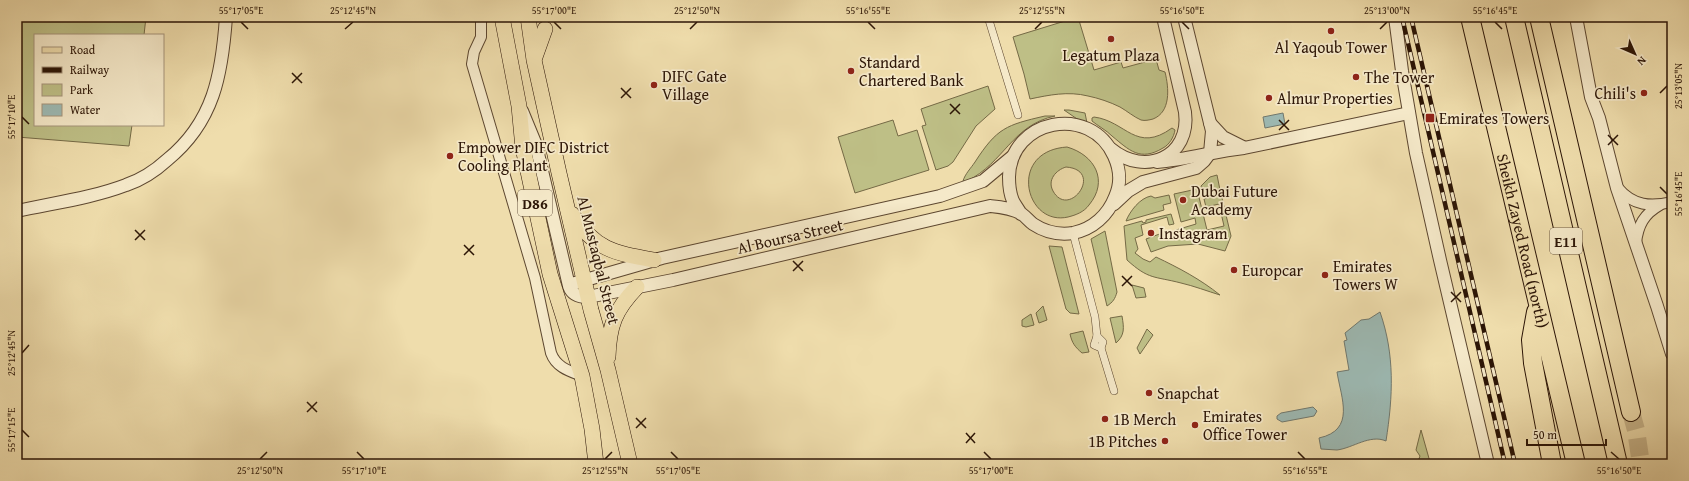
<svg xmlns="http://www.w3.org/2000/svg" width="1689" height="481" viewBox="0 0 1689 481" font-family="'Gentium Book Plus',serif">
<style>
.green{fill:#bebf86;stroke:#756a46;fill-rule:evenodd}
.water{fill:#9dbab4;stroke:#70786e}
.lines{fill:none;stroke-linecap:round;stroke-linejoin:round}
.motorway-tunnel{stroke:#c8b58b;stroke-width:18;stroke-dasharray:18 9;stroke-linecap:butt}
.pedestrian-casing{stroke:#5d4730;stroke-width:8}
.minor-casing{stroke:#5d4730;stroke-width:12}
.tertiary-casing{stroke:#5d4730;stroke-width:14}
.primary-casing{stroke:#2c1506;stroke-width:16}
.motorway-casing{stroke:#2c1506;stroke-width:20}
.pedestrian{stroke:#f5e9c9;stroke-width:7}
.minor{stroke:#f5e9c9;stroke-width:10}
.tertiary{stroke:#f5e9c9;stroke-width:12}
.primary{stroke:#efddac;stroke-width:15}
.motorway{stroke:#efddac;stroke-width:18}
.rail-casing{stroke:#2c1506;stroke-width:4.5}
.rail{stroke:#f5e9c9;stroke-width:3;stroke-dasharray:9;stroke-linecap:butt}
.ticks{fill:none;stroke:#2c1506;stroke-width:1.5}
.poi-dot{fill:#8f2418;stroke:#f5e9c9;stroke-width:1.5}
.labels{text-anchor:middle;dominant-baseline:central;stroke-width:3.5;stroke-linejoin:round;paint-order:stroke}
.shield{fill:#f5e9c9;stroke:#685540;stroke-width:1}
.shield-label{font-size:15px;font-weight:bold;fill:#2c1506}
.poi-label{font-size:16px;fill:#2c1506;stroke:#f5e9c9;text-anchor:start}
.street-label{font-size:16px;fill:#2c1506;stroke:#f5e9c9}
.neatline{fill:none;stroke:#2c1506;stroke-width:1.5}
.ticks-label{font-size:10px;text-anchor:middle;fill:#2c1506}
</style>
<rect width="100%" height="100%" fill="#efddac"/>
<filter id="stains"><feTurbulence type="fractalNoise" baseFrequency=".005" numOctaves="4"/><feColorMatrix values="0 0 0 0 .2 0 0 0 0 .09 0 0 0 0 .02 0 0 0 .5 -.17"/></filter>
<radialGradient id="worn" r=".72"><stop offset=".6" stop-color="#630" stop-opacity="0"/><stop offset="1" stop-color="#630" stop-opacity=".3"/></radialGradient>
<g class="green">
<polygon points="17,17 146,17 144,35 35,35 35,125 132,125 129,146 17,137"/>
<path d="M1078,17l16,53 27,-8 2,6 33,-9 3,11 6,2c4,16 6,40 -12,47 -4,1 -8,2 -12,1 -7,-3 -14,-9 -21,-13 -10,-5 -22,-9 -32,-11 -20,-5 -39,-1 -58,3l-6,-25 -11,-37z"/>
<polygon points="988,86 995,109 976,126 953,162 948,166 936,170 922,126 926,125 921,109"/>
<polygon points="1064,110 1069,110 1085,113 1087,123 1083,123"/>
<path d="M1045,116h10c-43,9 -51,47 -88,65l-2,1 -2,-1c2,-7 8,-13 12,-19 22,-34 31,-37 70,-46z"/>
<path d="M1094,117c32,4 42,37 78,11l3,2c-1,7 -6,15 -12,18 -23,14 -34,2 -51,-12 -6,-6 -14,-10 -20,-15v-3z"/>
<polygon points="893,120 898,136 917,130 929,170 855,193 838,137"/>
<path d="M1067,147c28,8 42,34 22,58 -5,7 -13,10 -21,12 -43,10 -61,-66 -1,-70zM1066,167c39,3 3,53 -13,24 -6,-11 3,-21 13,-24z"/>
<polygon points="1217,175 1220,190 1202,195 1201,186 1210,177"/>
<polygon points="1197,189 1207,230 1224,226 1219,204 1206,207 1204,199 1221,194 1231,236 1225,251 1198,244 1168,246 1151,252 1146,239 1165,232 1167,240 1178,237 1176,230 1196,224 1195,218 1181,222 1174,194"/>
<path d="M1169,195l2,8 -8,2 1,5 -38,11c4,-10 14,-23 25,-25l4,2z"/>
<path d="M1171,214l3,10 -5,1 -2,-8 -26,8 2,10 -8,3 3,11 -3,4 8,6 7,3 6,-5c23,11 44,22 64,38 -13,-4 -26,-9 -39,-12 -27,-7 -32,-3 -54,-23l-3,-34 18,-5 1,2 3,-1v-2z"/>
<path d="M1105,231l12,61c-2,7 -4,10 -10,14l-16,-67z"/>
<polygon points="1049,246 1062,247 1079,314 1070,313 1066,309"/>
<polygon points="1132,285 1144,288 1146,297 1136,298"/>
<polygon points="1043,306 1047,320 1039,323 1036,313"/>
<polygon points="1031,314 1034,325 1026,327 1022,326 1022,320"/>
<path d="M1122,316c2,12 3,19 -6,27l-6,-25z"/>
<polygon points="1147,329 1153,335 1140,354 1137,348"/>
<path d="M1083,331l6,21 -7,1c-7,-6 -10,-10 -12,-19z"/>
<polygon points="1421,430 1430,462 1429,464 1417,464 1420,456 1416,450"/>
</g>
<g class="water">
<polygon points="1283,113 1285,124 1265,128 1263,117"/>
<path d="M1380,312c15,43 13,84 6,129 -16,-7 -33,7 -49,9 -5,0 -11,-1 -16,-1l-2,-11c37,-8 22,-40 18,-66l12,-2 -5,-29 3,-1 -2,-7 16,-13 8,-1z"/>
<polygon points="1313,407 1317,411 1314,416 1282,422 1277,419 1277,416 1281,413"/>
</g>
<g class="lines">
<polyline class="motorway-tunnel" points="1631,412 1636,430 1641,464"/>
<defs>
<g id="pedestrian">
<polyline points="988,17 1018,115"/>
<polyline points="1073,233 1095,317 1097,336 1094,345 1101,348 1114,391"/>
<polyline points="1097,336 1103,342 1101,348"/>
</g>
<g id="minor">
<path d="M481,17v20l-7,15 -2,12 63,214 16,75c5,14 18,18 31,23"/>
<path d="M1618,188c15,18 33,19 54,14"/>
<path d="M1636,243c2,-18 8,-29 24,-38"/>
</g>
<g id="tertiary">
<polyline points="1395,17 1402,71 1416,153 1440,260 1488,464"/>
<polyline points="1576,17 1591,97 1599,118 1617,188 1657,306 1672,354"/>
<path d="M522,111l14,34 33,141c3,9 10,11 19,11l85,-17 317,-74c10,1 22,2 32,8 4,3 7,7 11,10 12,8 26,11 40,9 20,-4 35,-18 42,-36 6,-13 5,-28 -1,-41 -24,-53 -104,-37 -105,21 0,8 1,17 4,24 2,4 6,9 8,13"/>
<polyline points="1210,123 1223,137 1243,147"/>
<path d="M1111,149c34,28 80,8 74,-37l-22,-95"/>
<path d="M1157,162c29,-2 58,-11 87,-14l165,-35"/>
<polyline points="1114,204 1128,191 1143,182 1196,168 1204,161 1210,153 1212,131 1184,17"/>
<path d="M17,211c36,-8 75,-13 109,-26 15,-5 29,-14 41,-25 47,-38 55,-86 59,-143"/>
<polyline points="575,283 662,258 940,196 983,181 1013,156"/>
</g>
<g id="primary">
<polyline points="502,17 519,106 523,148 550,274 582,376 592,429 596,464"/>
<polyline points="528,17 534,60 559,173 591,310 608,370 630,464"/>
<polyline points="535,57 545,29"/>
<path d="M572,214c23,36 42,39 82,46"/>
<path d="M608,357c1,-32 7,-47 29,-70"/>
</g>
<g id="motorway">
<path id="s1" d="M1470,17l106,447"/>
<polyline points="1514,17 1618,464"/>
<polyline points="1539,17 1631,412"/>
<polyline points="1536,312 1531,340 1533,363 1552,464"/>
</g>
</defs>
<use href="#pedestrian" class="pedestrian-casing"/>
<use href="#minor" class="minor-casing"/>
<use href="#tertiary" class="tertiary-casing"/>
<use href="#primary" class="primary-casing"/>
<use href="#motorway" class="motorway-casing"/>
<use href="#pedestrian" class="pedestrian"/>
<use href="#minor" class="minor"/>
<use href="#tertiary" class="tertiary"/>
<use href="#primary" class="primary"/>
<use href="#motorway" class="motorway"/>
<defs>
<g id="rail">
<polyline points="1402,17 1505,464"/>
<polyline points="1411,17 1515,464"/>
</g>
</defs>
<use href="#rail" class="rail-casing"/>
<use href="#rail" class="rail"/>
</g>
<path class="ticks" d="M241,22l7,7M554,22l7,7M868,22l7,7M1182,22l7,7M1495,22l7,7M345,29l8,-7M690,29l7,-7M1035,29l7,-7M1380,29l7,-7M292,73l10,10M292,83l10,-10M621,88l10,10M1660,93l7,-7M621,98l10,-10M950,104l10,10M950,114l10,-10M22,117l7,7M1279,120l10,10M1279,130l10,-10M1608,135l10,10M1608,145l10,-10M1660,187l7,7M135,230l10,10M135,240l10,-10M464,245l10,10M464,255l10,-10M793,261l10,10M793,271l10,-10M1122,276l10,10M1122,286l10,-10M1451,292l10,10M1451,302l10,-10M22,353l7,-8M307,402l10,10M307,412l10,-10M636,418l10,10M636,428l10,-10M22,430l7,7M966,433l9,10M966,443l9,-10M357,452l7,7M671,452l7,7M984,452l7,7M1298,452l7,7M1611,452l8,7M260,459l7,-7M605,459l7,-7"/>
<g class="poi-dot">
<circle cx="1331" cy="31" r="4"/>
<circle cx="1111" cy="39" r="4"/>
<circle cx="851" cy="71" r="4"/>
<circle cx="1356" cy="77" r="4"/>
<circle cx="654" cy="85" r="4"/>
<circle cx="1644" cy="93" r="4"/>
<circle cx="1269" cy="98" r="4"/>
<rect x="1425" y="113" width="10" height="10" rx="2"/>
<circle cx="450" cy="156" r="4"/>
<circle cx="1183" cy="200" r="4"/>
<circle cx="1151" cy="233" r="4"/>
<circle cx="1234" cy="270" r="4"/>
<circle cx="1325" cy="275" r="4"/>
<circle cx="1149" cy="393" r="4"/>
<circle cx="1105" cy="419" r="4"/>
<circle cx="1195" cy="425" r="4"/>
<circle cx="1165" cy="441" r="4"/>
</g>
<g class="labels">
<g class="shield">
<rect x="518" y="190" width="34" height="26" rx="3"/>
<rect x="1550" y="228" width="32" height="26" rx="3"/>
</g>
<g class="shield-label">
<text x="535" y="203">D86</text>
<text x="1566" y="241">E11</text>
</g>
<g class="poi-label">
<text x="1331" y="47" text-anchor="middle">Al Yaqoub Tower</text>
<text x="1111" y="55" text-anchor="middle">Legatum Plaza</text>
<text x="859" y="62">Standard<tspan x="859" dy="18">Chartered Bank</tspan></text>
<text x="662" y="76">DIFC Gate<tspan x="662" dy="18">Village</tspan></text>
<text x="1364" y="77">The Tower</text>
<text x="1636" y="93" text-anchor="end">Chili's</text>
<text x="1277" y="98">Almur Properties</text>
<text x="1439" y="118">Emirates Towers</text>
<text x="458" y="147">Empower DIFC District<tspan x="458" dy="18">Cooling Plant</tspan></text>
<text x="1191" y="191">Dubai Future<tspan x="1191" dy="18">Academy</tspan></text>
<text x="1159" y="233">Instagram</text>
<text x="1333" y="266">Emirates<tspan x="1333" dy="18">Towers W</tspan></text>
<text x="1242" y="270">Europcar</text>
<text x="1157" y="393">Snapchat</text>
<text x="1203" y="416">Emirates<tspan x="1203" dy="18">Office Tower</tspan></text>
<text x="1113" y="419">1B Merch</text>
<text x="1157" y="441" text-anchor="end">1B Pitches</text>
</g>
<g class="street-label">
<text transform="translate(790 236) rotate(-13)">Al Boursa Street</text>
<text stroke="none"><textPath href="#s1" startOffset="230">Sheikh Zayed Road (north)</textPath></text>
<text transform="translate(599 260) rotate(76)">Al Mustaqbal Street</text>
</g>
</g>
<rect width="1689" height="481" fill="none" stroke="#efddac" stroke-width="44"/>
<rect x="34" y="34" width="130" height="92" fill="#f5e9c9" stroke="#a5947b"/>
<rect x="42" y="47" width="20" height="6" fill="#efddac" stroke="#a5947b"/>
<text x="70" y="54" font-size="12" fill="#2c1506">Road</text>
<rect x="42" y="67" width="20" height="6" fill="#2c1506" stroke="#a5947b"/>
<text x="70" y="74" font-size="12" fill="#2c1506">Railway</text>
<rect x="42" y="84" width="20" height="12" fill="#bebf86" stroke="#a5947b"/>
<text x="70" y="94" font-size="12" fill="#2c1506">Park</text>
<rect x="42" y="104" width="20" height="12" fill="#9dbab4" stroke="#a5947b"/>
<text x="70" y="114" font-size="12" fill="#2c1506">Water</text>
<g transform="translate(1635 54) rotate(135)" stroke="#f5e9c9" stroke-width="3" paint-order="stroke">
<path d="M0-3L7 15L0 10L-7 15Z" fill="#2c1506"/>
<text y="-6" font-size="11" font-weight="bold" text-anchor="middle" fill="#2c1506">N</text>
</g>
<path d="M1527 439v6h79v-6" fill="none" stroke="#2c1506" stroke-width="2"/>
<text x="1533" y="439" font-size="12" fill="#2c1506" stroke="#f5e9c9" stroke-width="3" paint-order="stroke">50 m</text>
<rect x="22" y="22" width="1645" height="437" class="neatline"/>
<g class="ticks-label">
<text x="241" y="14">55°17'05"E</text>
<text x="353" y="14">25°12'45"N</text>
<text x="554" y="14">55°17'00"E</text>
<text x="697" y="14">25°12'50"N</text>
<text x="868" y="14">55°16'55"E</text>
<text x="1042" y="14">25°12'55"N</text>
<text x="1182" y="14">55°16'50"E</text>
<text x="1387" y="14">25°13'00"N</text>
<text x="1495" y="14">55°16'45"E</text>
<text transform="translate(1678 86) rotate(-90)" y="4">25°13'05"N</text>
<text transform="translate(11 117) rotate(-90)" y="4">55°17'10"E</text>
<text transform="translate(1678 194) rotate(-90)" y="4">55°16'45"E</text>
<text transform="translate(11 353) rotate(-90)" y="4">25°12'45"N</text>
<text transform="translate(11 430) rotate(-90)" y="4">55°17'15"E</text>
<text x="260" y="474">25°12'50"N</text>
<text x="364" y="474">55°17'10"E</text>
<text x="605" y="474">25°12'55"N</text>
<text x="678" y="474">55°17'05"E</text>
<text x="991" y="474">55°17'00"E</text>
<text x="1305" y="474">55°16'55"E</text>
<text x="1619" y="474">55°16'50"E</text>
</g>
<rect width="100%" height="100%" filter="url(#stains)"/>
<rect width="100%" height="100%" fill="url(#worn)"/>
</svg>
